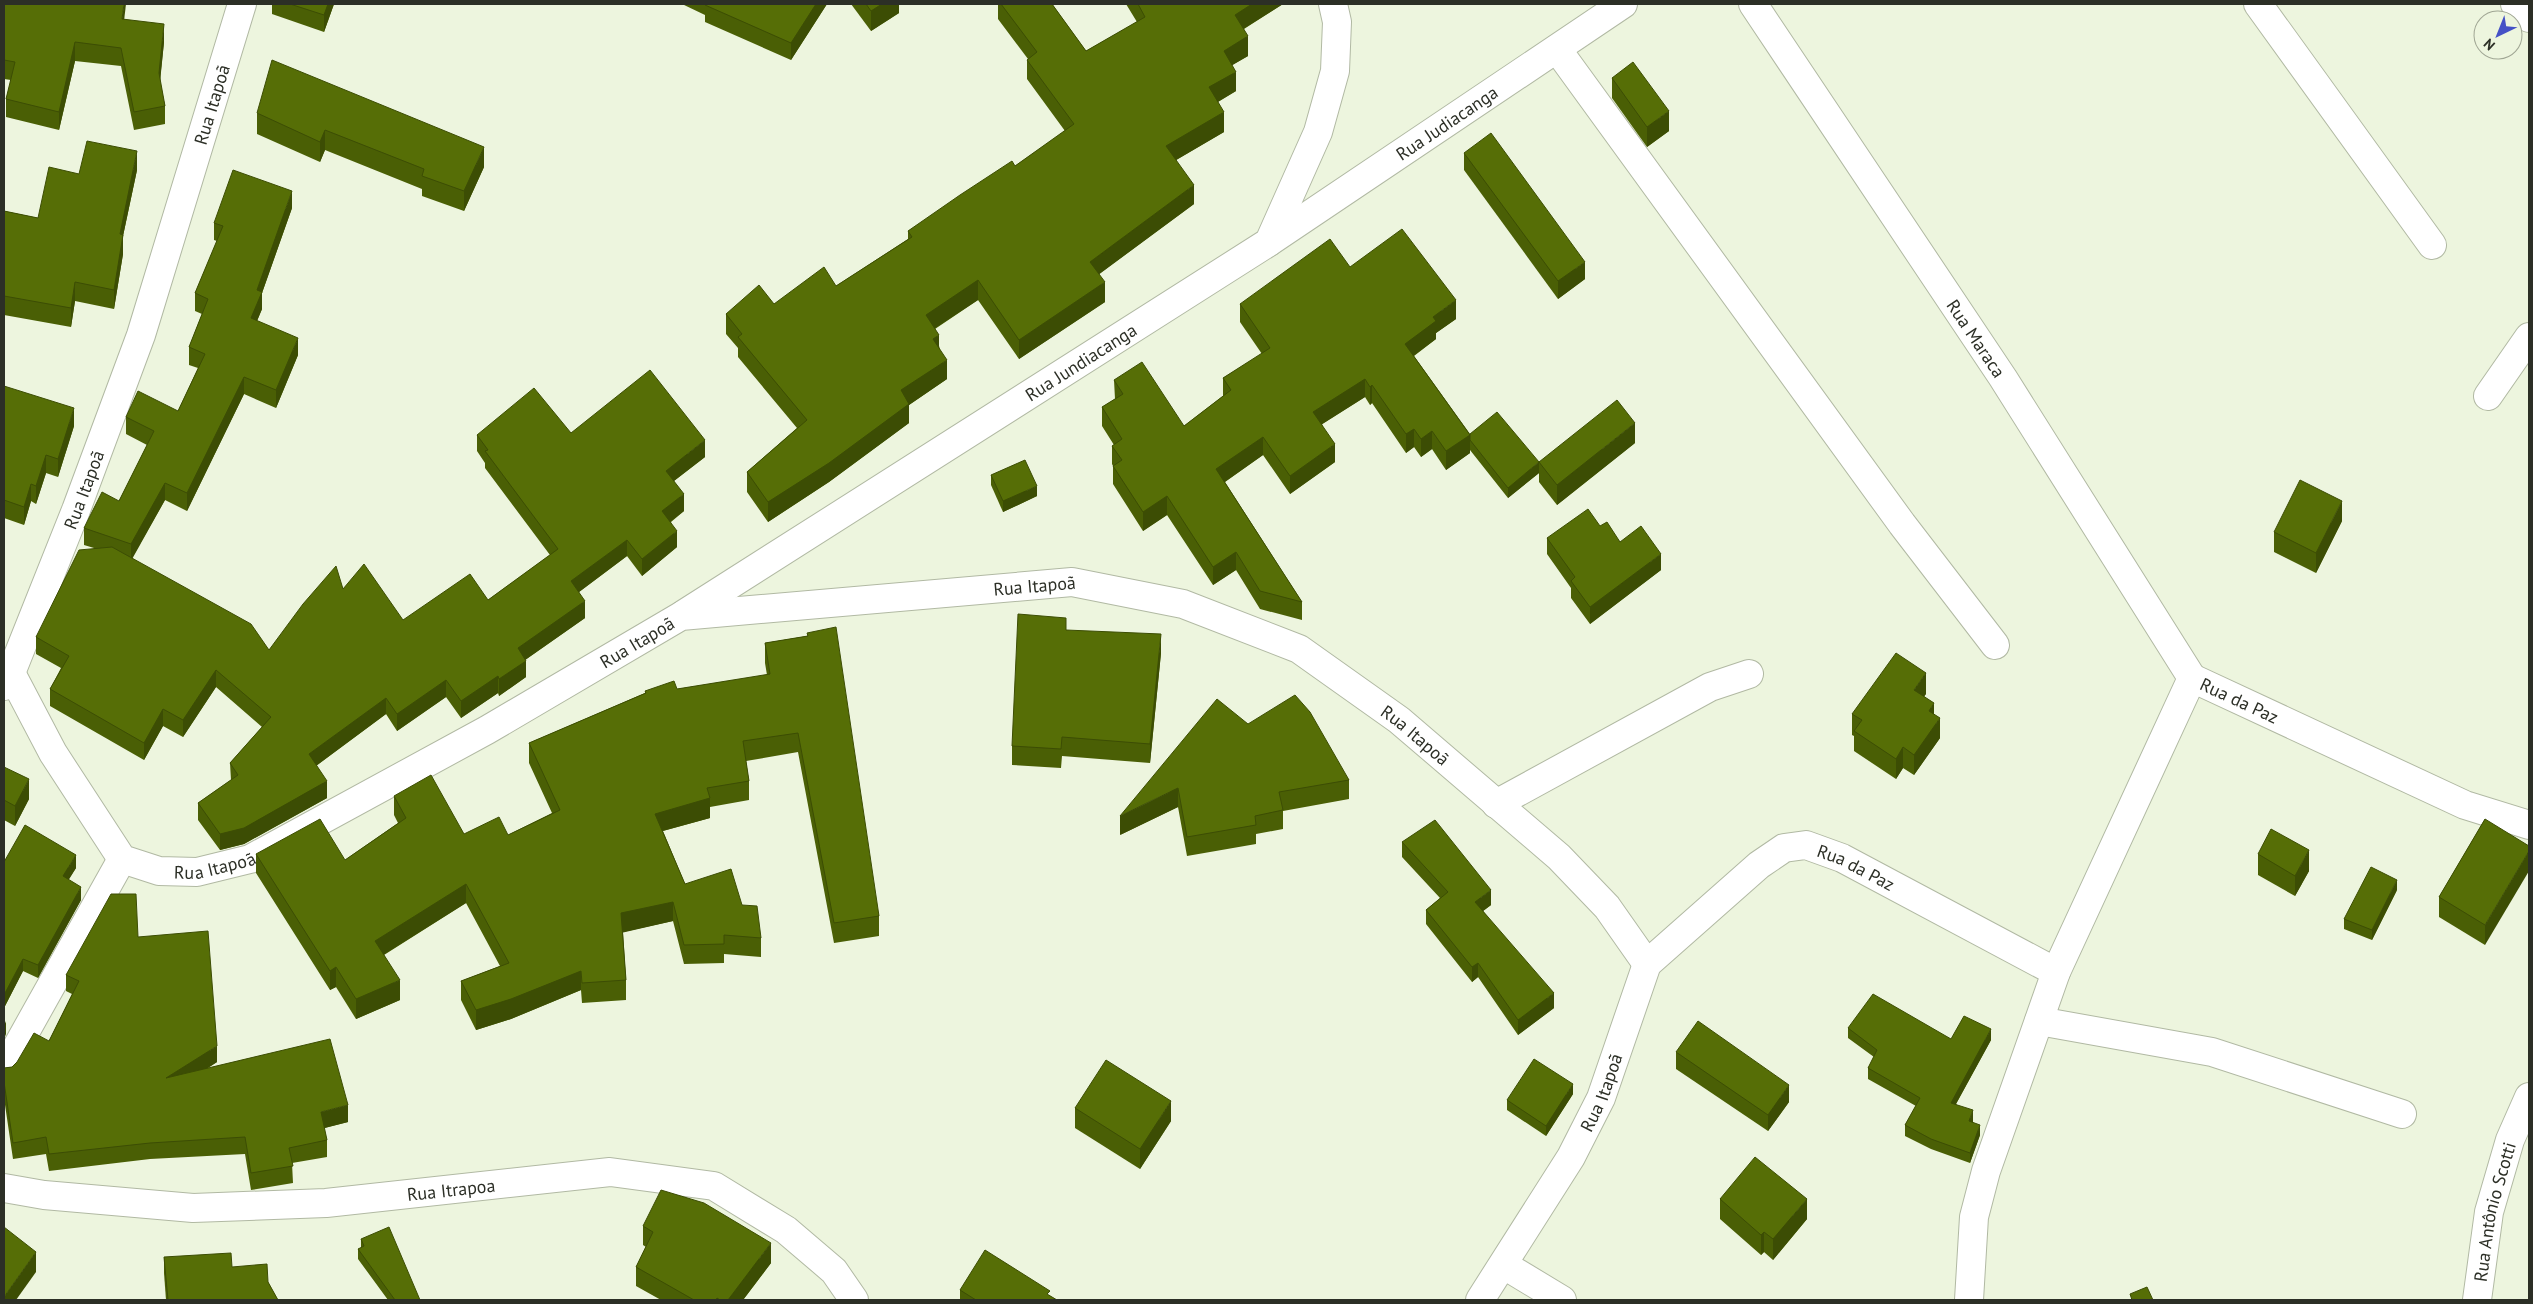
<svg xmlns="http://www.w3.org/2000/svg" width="2533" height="1304" viewBox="0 0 2533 1304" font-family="'PT Sans',sans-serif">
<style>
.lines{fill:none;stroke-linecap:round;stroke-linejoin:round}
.minor-casing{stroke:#b1b9a3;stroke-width:30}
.minor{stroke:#fff;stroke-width:28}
.wall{fill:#4a5f05}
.shaded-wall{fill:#3c4d04}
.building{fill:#566e06;stroke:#3c4d04}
.labels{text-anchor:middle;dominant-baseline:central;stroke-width:5;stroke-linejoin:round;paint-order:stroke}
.street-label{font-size:18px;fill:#2c2f26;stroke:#edf5de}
</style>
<rect width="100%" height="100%" fill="#edf5de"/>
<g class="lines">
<defs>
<g id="minor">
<path id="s1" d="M1753,4l250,374 189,300"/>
<polyline points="2258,4 2432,245"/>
<polyline points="2515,4 2529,18"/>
<polyline points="1557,49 1902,524 1995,645"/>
<path id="s2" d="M1269,242l354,-238"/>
<polyline points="2488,396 2529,337"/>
<path id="s3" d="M684,614l585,-372 49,-110 17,-61 2,-49 -4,-18"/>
<path id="s4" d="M11,673l42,80 69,106 37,12 38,1 53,-13 237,-129 194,-114 391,-34 111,22 116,45 100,71 160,137 48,50 40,57"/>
<path id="s5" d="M4,686l7,-13 65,-163 65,-175 101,-331"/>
<polyline points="1496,804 1710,687 1749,674"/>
<polyline points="2039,1021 2212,1052 2402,1114"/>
<polyline points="4,1070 122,859"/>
<path id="s6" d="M4,1188l40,7 149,13 133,-5 284,-31 104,14 72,44 48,41 20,29"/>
<polyline points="1504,1265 1562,1300"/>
<path id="s7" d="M1480,1300l91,-143 30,-59 46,-134 112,-99 25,-17 22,-3 36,13 214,114"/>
<path id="s8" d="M1969,1300l5,-83 12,-46 70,-199 136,-294 273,127 64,20"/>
<path id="s9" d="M2477,1300l12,-88 21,-72 19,-43"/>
</g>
</defs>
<use href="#minor" class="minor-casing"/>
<use href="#minor" class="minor"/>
</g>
<g class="wall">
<polygon points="4,4 124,19 164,42 160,80 165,106 165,124 134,130 121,66 75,61 59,130 6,117 6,99 11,80 4,79"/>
<polygon points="272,4 334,4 324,32 272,14"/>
<polygon points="682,4 827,4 791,60 705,22 705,15"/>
<polygon points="851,4 899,4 899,13 871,31"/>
<polygon points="998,4 1052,4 1086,51 1137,22 1126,4 1283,4 1244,29 1248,56 1232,65 1236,91 1218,102 1224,132 1176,160 1194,204 1099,274 1105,302 1019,359 978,300 935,329 947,379 909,405 909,423 829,482 768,522 747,492 747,472 797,428 738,357 738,348 726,334 726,314 774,304 836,286 908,239 908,231 1015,166 1065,131 1027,79 1027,60 1028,59 998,19"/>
<polygon points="1612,78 1669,131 1647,147 1612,98"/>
<polygon points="257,113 484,167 464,211 422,196 422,189 325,150 320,162 257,134"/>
<polygon points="1464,153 1585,279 1558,299 1464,170"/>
<polygon points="137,170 123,236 123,254 114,309 75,301 71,327 4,315 4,211 38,218 79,174"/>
<polygon points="292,208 262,293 262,309 257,321 298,355 276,408 244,394 187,511 165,500 132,558 269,650 343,589 403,620 488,600 550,555 485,468 485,463 477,451 477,435 571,433 705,457 674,481 684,511 671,522 677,547 642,576 627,556 579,592 585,618 525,660 526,677 499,696 498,693 461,718 446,697 397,731 386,714 316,766 327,798 244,844 220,850 198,820 198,803 231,780 230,763 262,727 216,687 183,737 163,726 144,760 50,706 50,689 61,668 36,654 36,637 94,548 84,545 84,528 119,501 147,445 126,434 126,417 178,411 198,368 189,365 189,347 202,314 195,311 195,293 217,241 214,240 214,223"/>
<polygon points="1350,267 1456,319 1436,333 1436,339 1414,356 1470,434 1539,473 1508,498 1470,450 1470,453 1446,470 1432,449 1421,457 1414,447 1406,453 1372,403 1370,405 1365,397 1322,424 1335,462 1290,494 1263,455 1225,482 1302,602 1302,620 1260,609 1236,570 1213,585 1167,515 1143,531 1113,484 1113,466 1112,464 1112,446 1114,445 1102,426 1102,407 1115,399 1114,380 1184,426 1223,396 1223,378 1262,354 1240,322 1240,304"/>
<polygon points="4,386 74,426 58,477 46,473 36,504 31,501 24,525 4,518"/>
<polygon points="1635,443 1557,505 1539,482 1539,462"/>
<polygon points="991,475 1037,496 1003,512 991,485"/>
<polygon points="2342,521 2316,573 2274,552 2274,532"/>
<polygon points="1600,526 1620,542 1661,570 1590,624 1571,598 1571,588 1547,554 1547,538"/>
<polygon points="1066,630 1161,653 1150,763 1062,756 1061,768 1012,765 1012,746"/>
<polygon points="807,633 879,916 879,936 834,943 798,752 746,761 749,781 749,800 710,807 710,818 663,831 685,884 742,905 761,938 761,957 724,954 724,963 684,964 673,921 623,932 626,980 626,1000 582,1003 581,990 511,1019 476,1030 461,1000 461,981 500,966 466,903 384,955 400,1000 356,1019 336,987 330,990 256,873 256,854 345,860 398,823 394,815 394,796 464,834 508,835 552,813 529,763 529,743 645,693 645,691 677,689 767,675 765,663 765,643 807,636"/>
<polygon points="1926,694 1924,696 1934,714 1940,738 1914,775 1903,768 1896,779 1854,751 1854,736 1852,735 1852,714"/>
<polygon points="1248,724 1349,780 1349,799 1283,811 1283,829 1256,834 1256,844 1187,856 1178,807 1120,835"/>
<polygon points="4,767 29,799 15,826 4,820"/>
<polygon points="2485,819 2485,945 2439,917 2439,897"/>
<polygon points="1402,842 1491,905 1483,911 1554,1008 1518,1035 1478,977 1472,982 1426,924 1426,910 1440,898 1402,857"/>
<polygon points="2258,854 2309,871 2295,896 2258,875"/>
<polygon points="4,862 76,868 68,880 81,900 38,978 23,971 4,1008"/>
<polygon points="2397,890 2372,940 2344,929 2344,919"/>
<polygon points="138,937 217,1062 208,1068 348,1122 324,1128 327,1140 327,1157 292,1163 293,1183 251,1190 245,1154 150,1159 49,1171 46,1154 13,1159 4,1098 4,1068 12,1067 49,1041 72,994 66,991 66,975"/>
<polygon points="1848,1028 1951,1039 1991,1040 1956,1104 1973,1121 1973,1122 1980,1135 1970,1163 1931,1149 1905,1136 1905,1125 1916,1106 1868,1079 1868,1068 1874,1057 1848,1038"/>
<polygon points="1676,1052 1789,1102 1768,1131 1676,1069"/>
<polygon points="1573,1094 1546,1136 1507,1110 1507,1100"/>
<polygon points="1075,1108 1171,1121 1140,1169 1075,1128"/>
<polygon points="1720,1199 1807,1219 1773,1260 1764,1252 1761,1255 1720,1219"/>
<polygon points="643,1226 771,1263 743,1300 661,1300 636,1286 636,1267 646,1247 643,1245"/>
<polygon points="361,1239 420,1300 388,1300 358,1259 358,1249 361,1248"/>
<polygon points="164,1257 232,1267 268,1282 278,1300 166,1300 164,1273"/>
<polygon points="960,1290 1050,1296 1057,1300 960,1300"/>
</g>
<g class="shaded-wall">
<polygon points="124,4 126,4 122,38 122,19"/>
<polygon points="328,4 334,4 324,32 324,15"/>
<polygon points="816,4 827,4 791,60 791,43"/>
<polygon points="882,4 899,4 899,13 871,31 871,11"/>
<polygon points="1252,4 1283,4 1235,34 1235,15"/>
<polygon points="164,24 164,42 159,92 159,73"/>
<polygon points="1248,36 1248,56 1224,70 1224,51"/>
<polygon points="75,42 75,61 59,130 59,112"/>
<polygon points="1236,72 1236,91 1209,107 1209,87"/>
<polygon points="1669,111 1669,131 1647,147 1647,127"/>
<polygon points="1224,112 1224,132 1166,166 1166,146"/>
<polygon points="325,130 325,150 320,162 320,142"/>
<polygon points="484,147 484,167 464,211 464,191"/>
<polygon points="137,151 137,170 123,236 123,254 114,309 114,290 120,234"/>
<polygon points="1194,185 1194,204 1090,281 1090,262"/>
<polygon points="292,191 292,208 262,293 262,309 251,335 251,318 257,290"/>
<polygon points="1585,262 1585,279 1558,299 1558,281"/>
<polygon points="978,280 978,300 926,334 926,315"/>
<polygon points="75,282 75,301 71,327 71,308"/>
<polygon points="1105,282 1105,302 1019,359 1019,340"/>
<polygon points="1456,300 1456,319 1436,333 1436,339 1405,362 1405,344 1433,317"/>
<polygon points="939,335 939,355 933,339"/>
<polygon points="298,338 298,355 276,408 276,390"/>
<polygon points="947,360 947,379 909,405 909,423 829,482 768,522 768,502 901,390"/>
<polygon points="244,377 244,394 187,511 187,493"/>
<polygon points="1365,379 1365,397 1313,430 1313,412"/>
<polygon points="1372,385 1372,403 1370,405 1370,387"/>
<polygon points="74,408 74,426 58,477 58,459"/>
<polygon points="1635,423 1635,443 1557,505 1557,485"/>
<polygon points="1414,429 1414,447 1406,453 1406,434"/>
<polygon points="1432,431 1432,449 1421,457 1421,439"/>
<polygon points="1470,435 1470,453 1446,470 1446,451"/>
<polygon points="1263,437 1263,455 1216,488 1216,469"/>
<polygon points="705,440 705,457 666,487 666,471"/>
<polygon points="1335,444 1335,462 1290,494 1290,476"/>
<polygon points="46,455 46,473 36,504 36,486"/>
<polygon points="1539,462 1539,473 1508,498 1508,488"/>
<polygon points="165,483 165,500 131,561 131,544"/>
<polygon points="31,484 31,501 24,525 24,507"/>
<polygon points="1037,486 1037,496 1003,512 1003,501"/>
<polygon points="684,494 684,511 662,528 662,511"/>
<polygon points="1167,496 1167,515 1143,531 1143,512"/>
<polygon points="2342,501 2342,521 2316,573 2316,553"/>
<polygon points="677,531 677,547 642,576 642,559"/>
<polygon points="627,540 627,556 571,598 571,581"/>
<polygon points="1236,552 1236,570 1213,585 1213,567"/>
<polygon points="1661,554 1661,570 1590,624 1590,607"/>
<polygon points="585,601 585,618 518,665 518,648"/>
<polygon points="1161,634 1161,653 1150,763 1150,744"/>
<polygon points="526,661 526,677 499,696 499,679"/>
<polygon points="216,670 216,687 183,737 183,720"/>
<polygon points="1926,673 1926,694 1914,710 1914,690"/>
<polygon points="498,676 498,693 461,718 461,701"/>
<polygon points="446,680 446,697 397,731 397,714"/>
<polygon points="386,698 386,714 309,771 309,754"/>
<polygon points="1934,703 1934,724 1929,711"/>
<polygon points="163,709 163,726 144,760 144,743"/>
<polygon points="1940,718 1940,738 1914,775 1914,755"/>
<polygon points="1903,747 1903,768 1896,779 1896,759"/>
<polygon points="29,779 29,799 15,826 15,806"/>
<polygon points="327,781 327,798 244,844 220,850 220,834"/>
<polygon points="1178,788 1178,807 1120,835 1120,816"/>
<polygon points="710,798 710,818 655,833 655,814"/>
<polygon points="2309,850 2309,871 2295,896 2295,876"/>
<polygon points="2529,851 2529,871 2485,945 2485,925"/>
<polygon points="76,855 76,868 63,889 63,876"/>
<polygon points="2397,880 2397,890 2372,940 2372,930"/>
<polygon points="466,884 466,903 375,960 375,941"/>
<polygon points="81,887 81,900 38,978 38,965"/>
<polygon points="1491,890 1491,905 1475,917 1475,902"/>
<polygon points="673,902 673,921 621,933 621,913"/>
<polygon points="23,959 23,971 4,1008 4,995"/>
<polygon points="1478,963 1478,977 1472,982 1472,967"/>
<polygon points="336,967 336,987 330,990 330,971"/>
<polygon points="581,971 581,990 511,1019 476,1030 476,1010"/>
<polygon points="400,980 400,1000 356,1019 356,999"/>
<polygon points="1554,993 1554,1008 1518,1035 1518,1020"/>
<polygon points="6,1021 6,1034 4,1039 4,1026"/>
<polygon points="1991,1029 1991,1040 1951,1113 1951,1103"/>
<polygon points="217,1046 217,1062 166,1094 166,1078"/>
<polygon points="1573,1084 1573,1094 1546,1136 1546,1126"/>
<polygon points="1789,1085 1789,1102 1768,1131 1768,1115"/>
<polygon points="1171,1101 1171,1121 1140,1169 1140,1149"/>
<polygon points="348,1105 348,1122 321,1129 321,1112"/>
<polygon points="1973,1110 1973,1121 1969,1131 1969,1121"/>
<polygon points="1980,1125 1980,1135 1970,1163 1970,1153"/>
<polygon points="1807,1199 1807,1219 1773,1260 1773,1239"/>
<polygon points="1764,1232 1764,1252 1761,1255 1761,1235"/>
<polygon points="771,1243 771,1263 743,1300 728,1300"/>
<polygon points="36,1252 36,1272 16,1300 4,1300 4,1297"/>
</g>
<g class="building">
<polygon points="4,4 124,4 122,19 164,24 159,73 165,106 134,112 121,48 75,42 59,112 6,99 15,62 4,60"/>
<polygon points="290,4 328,4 324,15"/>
<polygon points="706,4 816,4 791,43 705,5"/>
<polygon points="866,4 882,4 871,11"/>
<polygon points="1001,4 1052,4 1086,51 1145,17 1138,4 1252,4 1235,15 1248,36 1224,51 1236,72 1209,87 1224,112 1166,146 1194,185 1090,262 1105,282 1019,340 978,280 926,315 939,335 933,339 947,360 901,390 909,404 829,463 768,502 747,472 807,420 738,337 742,334 726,314 759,285 774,304 824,267 836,286 912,237 908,231 960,195 1012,161 1015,166 1074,124 1027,60 1037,52"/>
<polygon points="272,60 484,147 464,191 422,176 424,169 325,130 320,142 257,113"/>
<polygon points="1633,62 1669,111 1647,127 1612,78"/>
<polygon points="1491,133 1585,262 1558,281 1464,153"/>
<polygon points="87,141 137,151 120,234 123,235 114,290 75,282 71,308 4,296 4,211 38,218 49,167 79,174"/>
<polygon points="233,170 292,191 257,290 262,292 251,318 298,338 276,390 244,377 187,493 165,483 131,544 84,528 102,492 119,501 154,431 126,417 138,391 178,411 205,354 189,347 208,299 195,293 223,226 214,223"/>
<polygon points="1402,229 1456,300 1433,317 1436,321 1405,344 1470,435 1446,451 1432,431 1421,439 1414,429 1406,434 1372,385 1370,387 1365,379 1313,412 1335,444 1290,476 1263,437 1216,469 1302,602 1260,591 1236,552 1213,567 1167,496 1143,512 1113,466 1122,460 1112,446 1122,439 1102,407 1123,394 1114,380 1142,362 1184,426 1231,390 1223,378 1270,348 1240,304 1330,239 1350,267"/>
<polygon points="650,370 705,440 666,471 684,494 662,511 677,531 642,559 627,540 571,581 585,601 518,648 526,661 499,679 498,676 461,701 446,680 397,714 386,698 309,754 327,781 244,828 220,834 198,803 238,775 230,763 271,717 216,670 183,720 163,709 144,743 50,689 69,656 36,637 79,550 112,547 251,624 269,650 303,604 336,566 343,589 364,564 403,620 470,574 488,600 558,549 485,451 488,450 477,435 534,388 571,433"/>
<polygon points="4,386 74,408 58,459 46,455 36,486 31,484 24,507 4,500"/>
<polygon points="1617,400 1635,423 1557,485 1539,462"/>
<polygon points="1497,412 1539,462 1508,488 1470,440 1470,434"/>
<polygon points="1025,460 1037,486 1003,501 991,475"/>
<polygon points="2300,480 2342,501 2316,553 2274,532"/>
<polygon points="1588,509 1600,526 1607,522 1620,542 1641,526 1661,554 1590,607 1571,581 1575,577 1547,538"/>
<polygon points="1018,614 1066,618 1066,630 1161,634 1150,744 1062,737 1061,749 1012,746"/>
<polygon points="836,627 879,916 834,923 798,733 743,741 749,781 707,788 710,798 655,814 685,884 731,869 742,905 757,906 761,938 724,935 724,944 684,945 673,902 621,913 626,980 582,983 581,971 511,999 476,1010 461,981 509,963 466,884 375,941 400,980 356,999 336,967 330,971 256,854 320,819 345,860 406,818 394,796 431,775 464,834 499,817 508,835 560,810 529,743 646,693 645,691 674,681 677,689 770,674 765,643 808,636 807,633"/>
<polygon points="1896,653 1926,673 1914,690 1934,703 1929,711 1940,718 1914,755 1903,747 1896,759 1854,731 1862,720 1852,714"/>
<polygon points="1295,695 1310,712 1349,780 1279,792 1283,810 1255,816 1256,825 1187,837 1178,788 1120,816 1217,699 1248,724"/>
<polygon points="4,767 29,779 15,806 4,800"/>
<polygon points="2485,819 2529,846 2529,851 2485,925 2439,897"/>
<polygon points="1435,820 1491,890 1475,902 1554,993 1518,1020 1478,963 1472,967 1426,910 1448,892 1402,842"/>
<polygon points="25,825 76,855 63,876 81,887 38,965 23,959 4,995 4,862"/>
<polygon points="2271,829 2309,850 2295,876 2258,854"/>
<polygon points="2371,867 2397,880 2372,930 2344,919"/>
<polygon points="111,894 136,894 138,937 208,931 217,1046 166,1078 330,1039 348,1105 321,1112 327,1140 289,1148 293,1166 251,1173 245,1137 150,1143 49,1154 46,1137 13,1143 4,1082 4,1068 12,1067 17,1062 34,1033 49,1041 79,981 66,975"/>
<polygon points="1873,994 1951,1039 1964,1016 1991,1029 1951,1103 1973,1110 1969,1121 1980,1125 1970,1153 1931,1139 1905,1125 1920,1098 1868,1068 1877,1050 1848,1028"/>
<polygon points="1698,1021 1789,1085 1768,1115 1676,1052"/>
<polygon points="1534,1059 1573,1084 1546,1126 1507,1100"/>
<polygon points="1106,1060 1171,1101 1140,1149 1075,1108"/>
<polygon points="1755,1157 1807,1199 1773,1239 1764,1232 1761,1235 1720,1199"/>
<polygon points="661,1190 704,1203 771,1243 728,1300 720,1300 717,1298 716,1300 694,1300 636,1267 653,1232 643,1226"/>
<polygon points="4,1227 36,1252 4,1297"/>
<polygon points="389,1227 420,1300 395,1300 358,1249 364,1246 361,1239"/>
<polygon points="985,1250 1050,1291 1047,1294 1057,1300 976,1300 960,1290"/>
<polygon points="231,1253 232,1267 267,1264 268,1282 278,1300 168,1300 164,1257"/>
<polygon points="2147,1287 2153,1300 2132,1300 2130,1294"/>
</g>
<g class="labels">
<g class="street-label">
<text stroke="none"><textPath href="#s5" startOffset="618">Rua Itapoã</textPath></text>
<text stroke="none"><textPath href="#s2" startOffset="214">Rua Judiacanga</textPath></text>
<text stroke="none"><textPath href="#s1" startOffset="402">Rua Maraca</textPath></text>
<text stroke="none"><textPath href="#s3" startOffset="470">Rua Jundiacanga</textPath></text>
<text stroke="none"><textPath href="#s5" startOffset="212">Rua Itapoã</textPath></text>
<text stroke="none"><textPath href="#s4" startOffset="1198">Rua Itapoã</textPath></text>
<text stroke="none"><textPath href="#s4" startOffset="792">Rua Itapoã</textPath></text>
<text stroke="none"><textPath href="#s8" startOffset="718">Rua da Paz</textPath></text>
<text stroke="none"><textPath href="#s4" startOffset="1618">Rua Itapoã</textPath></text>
<text stroke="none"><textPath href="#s4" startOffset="312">Rua Itapoã</textPath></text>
<text stroke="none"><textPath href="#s7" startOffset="634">Rua da Paz</textPath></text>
<text stroke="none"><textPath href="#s7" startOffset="241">Rua Itapoã</textPath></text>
<text stroke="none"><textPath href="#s6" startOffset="449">Rua Itrapoa</textPath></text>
<text stroke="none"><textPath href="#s9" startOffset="90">Rua Antônio Scotti</textPath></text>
</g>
</g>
<rect width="2533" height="1304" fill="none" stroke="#2c2f26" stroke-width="10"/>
<g transform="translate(2498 35) rotate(223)"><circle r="24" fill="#edf5de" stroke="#a0a694"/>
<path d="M0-4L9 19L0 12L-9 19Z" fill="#4551c6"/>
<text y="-8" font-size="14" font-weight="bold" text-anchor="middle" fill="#2c2f26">N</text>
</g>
</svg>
